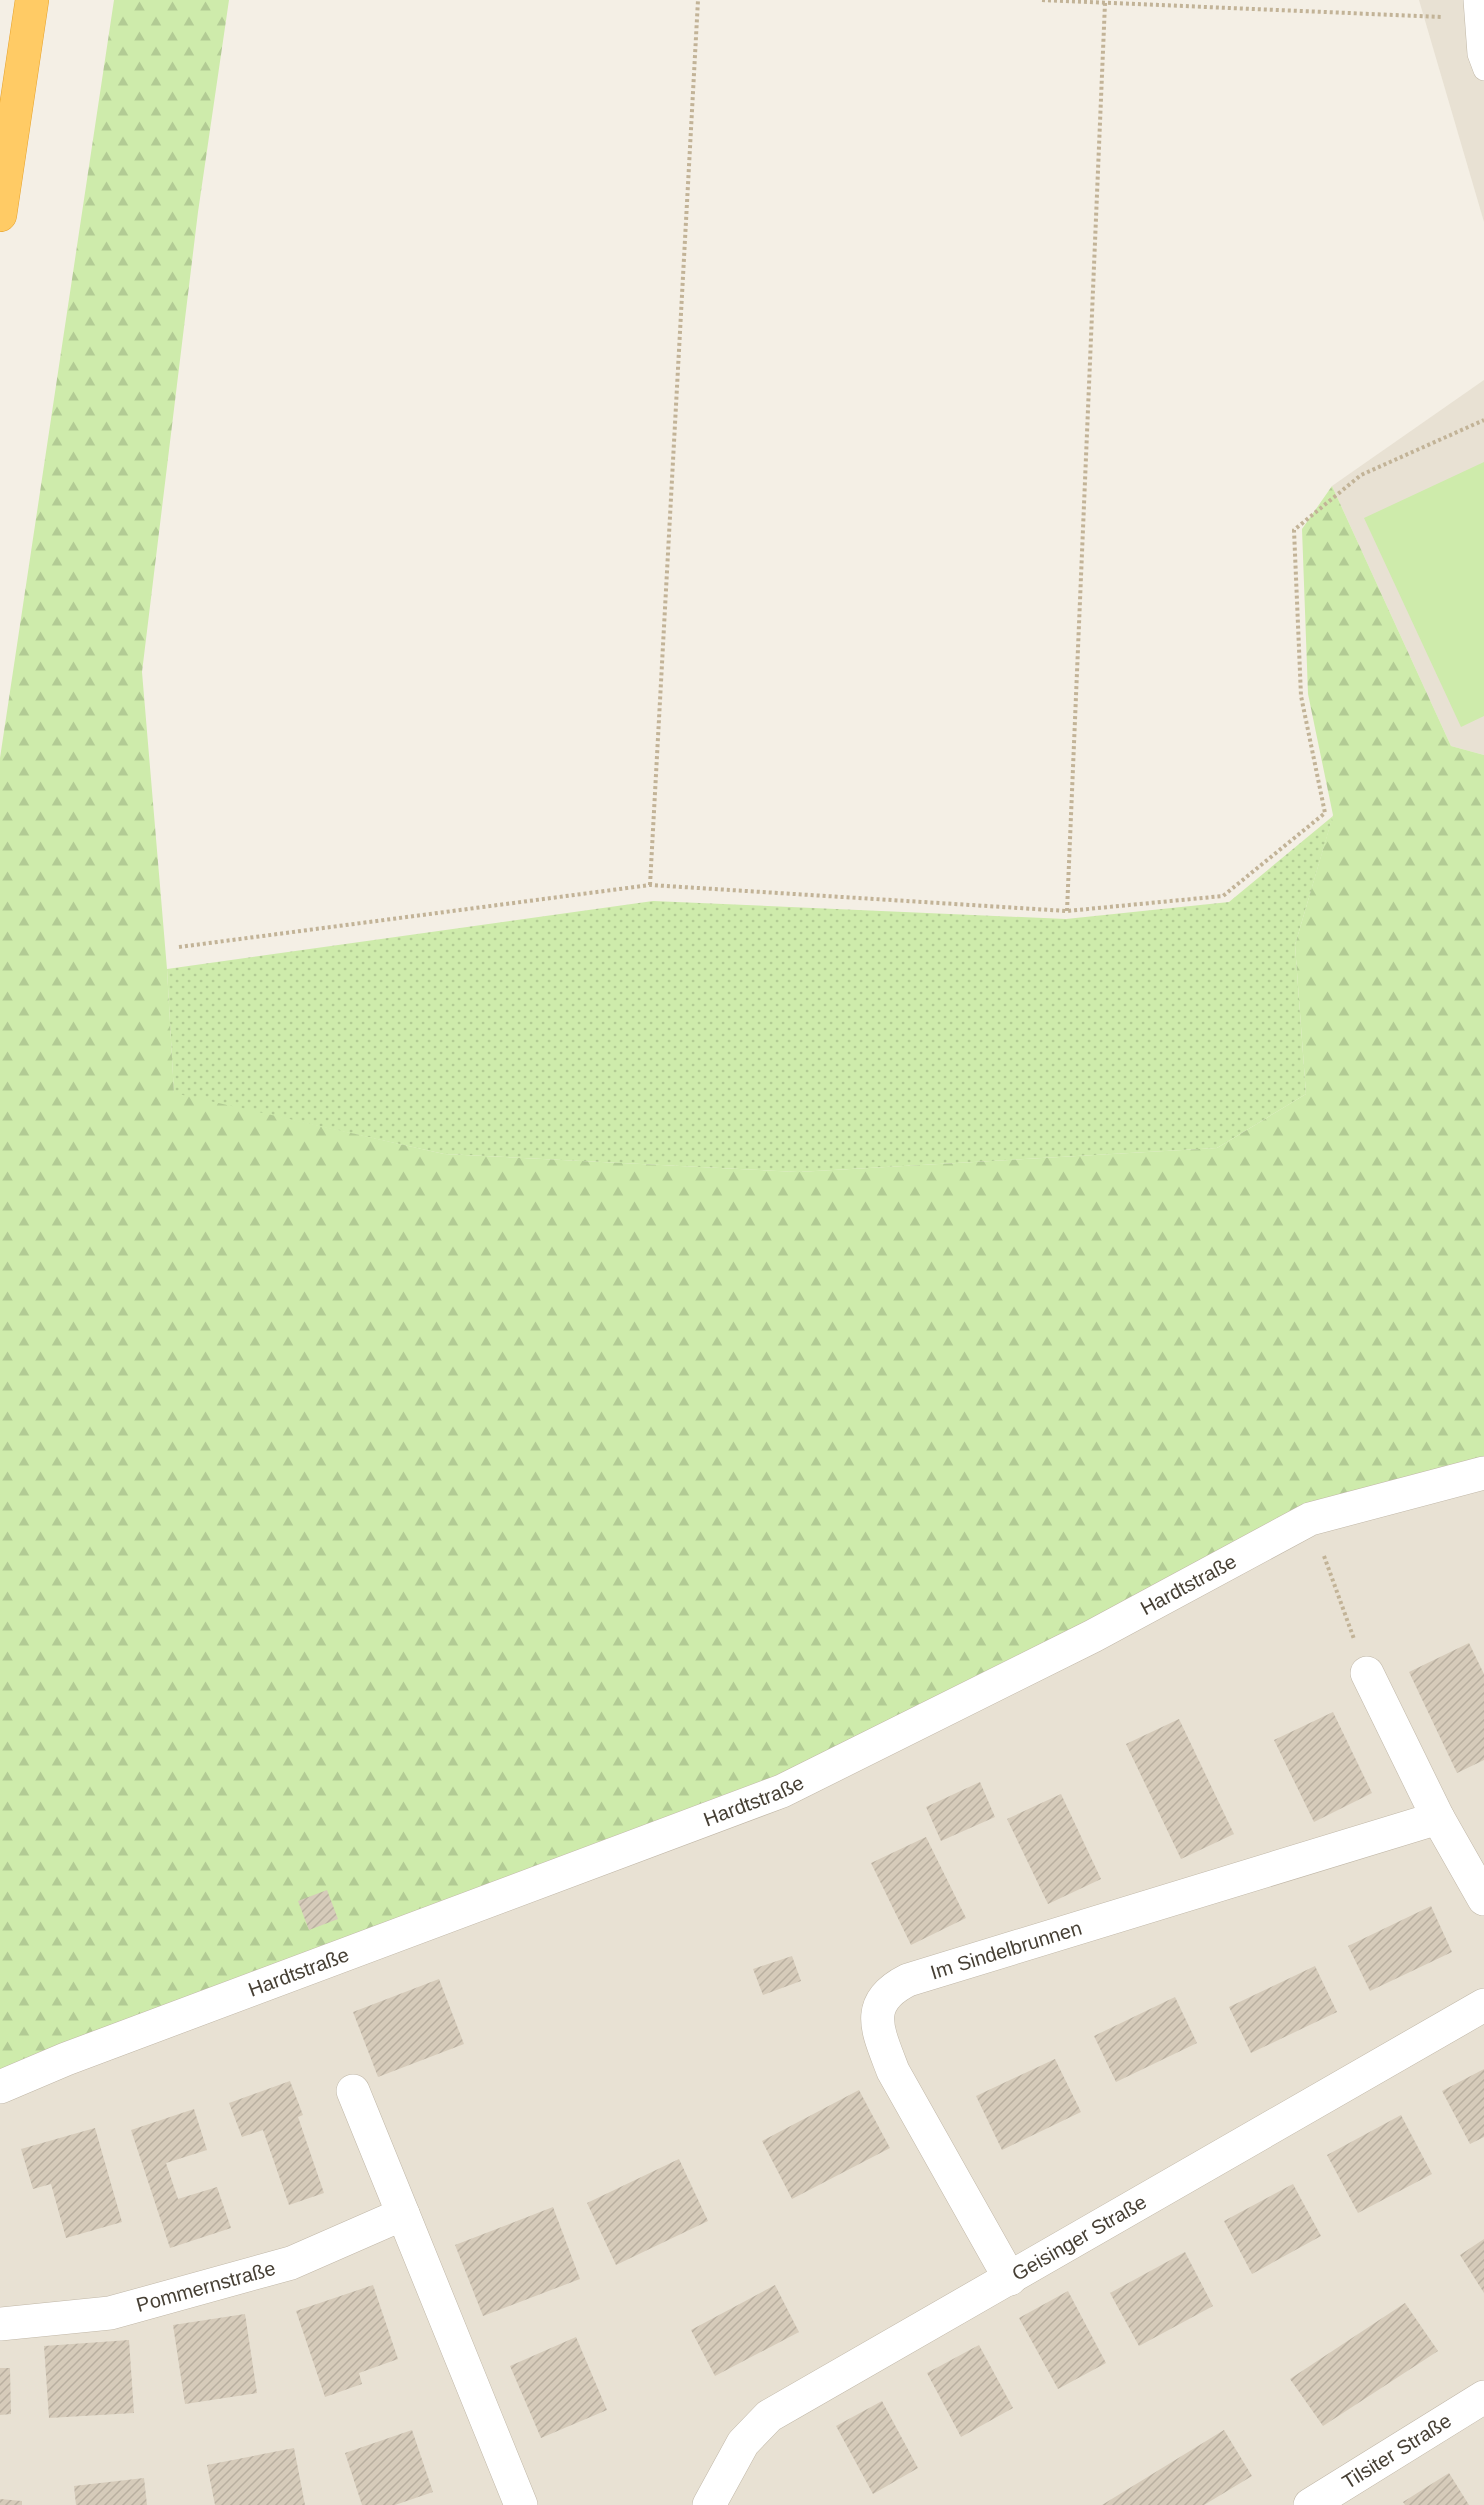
<svg xmlns="http://www.w3.org/2000/svg" width="1484" height="2505" viewBox="0 0 1484 2505" font-family="Helvetica,sans-serif">
<style>
.residential{fill:#e8e1d3}
.grass{fill:url(#grass-dots)}
.forest{fill:url(#forest-firs)}
.park{fill:#ceebab}
.building{fill:url(#building-hatch)}
.lines{fill:none;stroke-linecap:round;stroke-linejoin:round}
.service-casing{stroke:#c0b7a7;stroke-width:22}
.minor-casing{stroke:#c0b7a7;stroke-width:34}
.motorway-casing{stroke:#e6a22c;stroke-width:34}
.path{stroke:#c2b397;stroke-width:4;stroke-dasharray:3 3;stroke-linecap:butt}
.service{stroke:#fff;stroke-width:21}
.minor{stroke:#fff;stroke-width:33}
.motorway{stroke:#ffcb65;stroke-width:33}
.labels{text-anchor:middle;dominant-baseline:central;stroke-width:6;stroke-linejoin:round;paint-order:stroke}
.street-label{font-size:20px;fill:#463f34;stroke:#fff}
</style>
<defs>
<pattern id="grass-dots" width="8" height="8" patternUnits="userSpaceOnUse" patternTransform="scale(1.5)"><rect width="8" height="8" fill="#ceebab"/><path d="M2 2h.1M6 6h.1" fill="none" stroke="#b2cb94" stroke-width="1.8" stroke-linecap="round"/></pattern>
<pattern id="forest-firs" width="22" height="20" patternUnits="userSpaceOnUse" patternTransform="scale(1.5)"><rect width="22" height="20" fill="#ceebab"/><path d="M5 1l3.5 6h-7zM16 11l3.5 6h-7z" fill="#b2cb94"/></pattern>
<pattern id="building-hatch" width="6" height="6" patternUnits="userSpaceOnUse" patternTransform="scale(1.5)"><rect width="6" height="6" fill="#d6cbba"/><path d="M-1 1l2-2M0 6l6-6M5 7l2-2" fill="none" stroke="#b9afa0"/></pattern>
</defs>
<rect width="100%" height="100%" fill="#f4efe5"/>
<g class="residential">
<polygon points="1419,0 1484,0 1484,222"/>
<polygon points="1484,380 1484,755 1451,746 1332,486"/>
<polygon points="1484,1473 1484,2505 0,2505 0,2094 1310,1519"/>
</g>
<polygon class="grass" points="1333,816 1295,945 1306,1094 1217,1148 798,1172 444,1154 174,1094 167,969 653,901 1066,919 1229,902"/>
<polygon class="forest" points="114,0 229,0 198,212 142,672 167,969 174,1093 444,1154 798,1172 1217,1148 1306,1094 1295,945 1333,815 1308,694 1302,529 1332,486 1451,746 1484,755 1484,1473 1310,1519 782,1791 0,2087 0,758"/>
<polygon class="park" points="1484,462 1484,716 1461,727 1364,518"/>
<g class="building">
<polygon points="1469,1643 1484,1674 1484,1760 1457,1773 1409,1672"/>
<polygon points="1333,1712 1372,1793 1314,1822 1274,1740"/>
<polygon points="1179,1719 1234,1834 1181,1859 1126,1744"/>
<polygon points="980,1782 995,1817 941,1841 926,1807"/>
<polygon points="1061,1794 1101,1879 1048,1904 1007,1819"/>
<polygon points="926,1837 966,1918 911,1945 871,1863"/>
<polygon points="327,1890 338,1919 309,1930 298,1901"/>
<polygon points="1431,1906 1452,1952 1370,1991 1348,1946"/>
<polygon points="792,1956 801,1981 763,1995 753,1969"/>
<polygon points="1315,1966 1337,2012 1251,2053 1229,2007"/>
<polygon points="439,1979 464,2044 378,2077 353,2012"/>
<polygon points="1175,1997 1197,2043 1116,2082 1094,2036"/>
<polygon points="1055,2059 1081,2112 1002,2150 976,2096"/>
<polygon points="1484,2069 1484,2137 1470,2144 1442,2091"/>
<polygon points="290,2081 303,2115 298,2117 324,2193 289,2205 263,2130 242,2137 229,2103"/>
<polygon points="859,2090 890,2148 792,2199 762,2141"/>
<polygon points="194,2109 207,2150 166,2163 178,2199 217,2187 231,2228 170,2248 131,2130"/>
<polygon points="1401,2115 1432,2174 1358,2213 1327,2155"/>
<polygon points="95,2128 122,2222 66,2238 51,2184 33,2189 21,2149"/>
<polygon points="679,2159 708,2221 616,2265 587,2203"/>
<polygon points="1293,2184 1321,2236 1252,2274 1224,2221"/>
<polygon points="553,2207 580,2279 483,2316 455,2245"/>
<polygon points="1484,2239 1484,2293 1460,2255"/>
<polygon points="1185,2252 1213,2306 1139,2346 1110,2293"/>
<polygon points="373,2285 398,2359 359,2373 362,2384 325,2397 296,2311"/>
<polygon points="775,2285 799,2332 715,2376 691,2330"/>
<polygon points="1068,2291 1106,2363 1058,2389 1019,2318"/>
<polygon points="1405,2303 1438,2351 1323,2426 1290,2379"/>
<polygon points="245,2314 257,2393 185,2404 173,2325"/>
<polygon points="576,2337 607,2410 541,2438 510,2366"/>
<polygon points="129,2340 134,2413 49,2418 44,2346"/>
<polygon points="979,2345 1013,2408 961,2437 927,2373"/>
<polygon points="0,2368 10,2368 11,2414 0,2415"/>
<polygon points="882,2401 918,2468 873,2494 836,2426"/>
<polygon points="412,2430 433,2492 395,2505 362,2505 345,2453"/>
<polygon points="1224,2430 1252,2476 1204,2505 1102,2505"/>
<polygon points="294,2448 305,2505 215,2505 207,2465"/>
<polygon points="1449,2473 1469,2505 1405,2505 1403,2502"/>
<polygon points="144,2478 147,2505 76,2505 74,2486"/>
<polygon points="0,2499 22,2501 22,2505 0,2505"/>
</g>
<g class="lines">
<defs>
<polyline id="service" points="1474,0 1478,54 1484,70"/>
<g id="minor">
<polyline points="1367,1673 1438,1818"/>
<path id="s1" d="M0,2087l66,-28 716,-268 311,-155 217,-117 174,-46"/>
<polyline points="353,2091 403,2214"/>
<path id="s2" d="M1010,2279l-117,-208c-15,-40 -31,-68 15,-91l530,-162 46,81"/>
<path id="s3" d="M0,2324l110,-11 181,-50 112,-49 118,291"/>
<path id="s4" d="M709,2505l34,-62 26,-27 715,-411"/>
<path id="s5" d="M1310,2505l174,-108"/>
</g>
<polyline id="motorway" points="0,215 32,0"/>
</defs>
<use href="#service" class="service-casing"/>
<use href="#minor" class="minor-casing"/>
<use href="#motorway" class="motorway-casing"/>
<g class="path">
<polyline points="1042,0 1442,17"/>
<polyline points="650,885 698,0"/>
<polyline points="1067,911 1105,3"/>
<polyline points="179,947 650,885 1067,911 1223,896 1325,813 1301,696 1294,530 1361,475 1484,420"/>
<polyline points="1324,1556 1354,1639"/>
</g>
<use href="#service" class="service"/>
<use href="#minor" class="minor"/>
<use href="#motorway" class="motorway"/>
</g>
<g class="labels">
<g class="street-label">
<text stroke="none"><textPath href="#s1" startOffset="1292">Hardtstraße</textPath></text>
<text stroke="none"><textPath href="#s1" startOffset="806">Hardtstraße</textPath></text>
<text stroke="none"><textPath href="#s2" startOffset="448">Im Sindelbrunnen</textPath></text>
<text stroke="none"><textPath href="#s1" startOffset="320">Hardtstraße</textPath></text>
<text stroke="none"><textPath href="#s4" startOffset="466">Geisinger Straße</textPath></text>
<text stroke="none"><textPath href="#s3" startOffset="210">Pommernstraße</textPath></text>
<text stroke="none"><textPath href="#s5" startOffset="102">Tilsiter Straße</textPath></text>
</g>
</g>
</svg>
